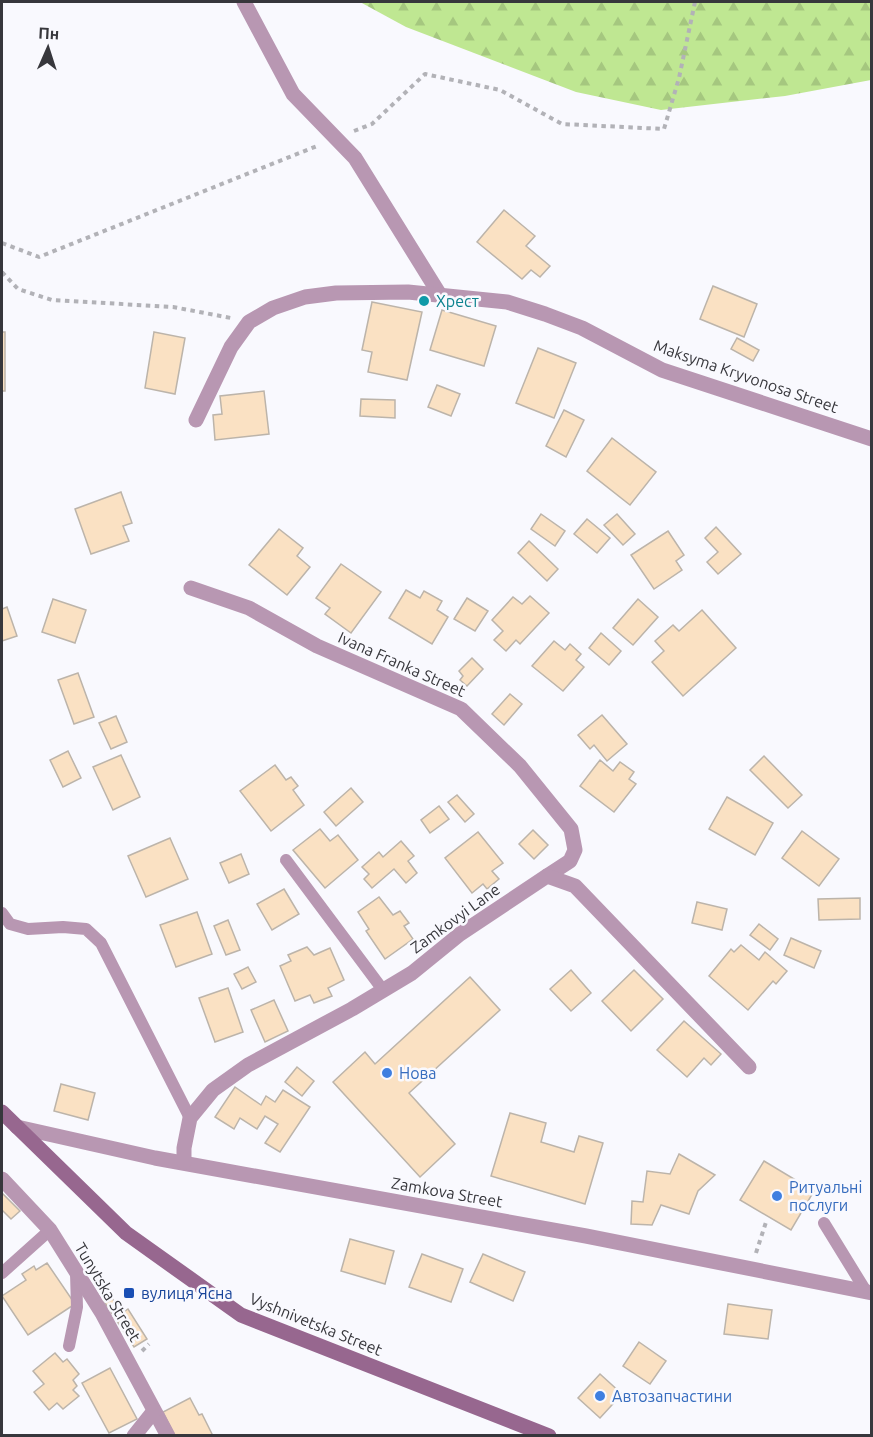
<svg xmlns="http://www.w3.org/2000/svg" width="873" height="1437" viewBox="0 0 873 1437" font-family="Ubuntu,sans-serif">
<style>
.forest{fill:url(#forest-firs)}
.building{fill:#fae1c3;stroke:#bcb4aa;stroke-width:1.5}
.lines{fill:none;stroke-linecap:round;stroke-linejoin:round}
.path{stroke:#b2b2b7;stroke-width:4;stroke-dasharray:4.5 4.5;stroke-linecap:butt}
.lane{stroke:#b897b2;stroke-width:12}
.street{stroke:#b897b2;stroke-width:15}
.secondary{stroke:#97678f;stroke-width:15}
.culture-dot{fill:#0f9aa8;stroke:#f9f9fe;stroke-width:2}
.shop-dot{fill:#3f7fe0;stroke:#f9f9fe;stroke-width:2}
.transit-dot{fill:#1a4fb4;stroke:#f9f9fe;stroke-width:2}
.labels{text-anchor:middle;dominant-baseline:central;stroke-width:5;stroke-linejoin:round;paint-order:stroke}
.culture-label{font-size:16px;fill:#0d838f;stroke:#f9f9fe;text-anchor:start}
.street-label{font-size:16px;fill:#37373c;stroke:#f9f9fe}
.shop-label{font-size:16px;fill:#366cbe;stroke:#f9f9fe;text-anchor:start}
.transit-label{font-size:16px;fill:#164399;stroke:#f9f9fe;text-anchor:start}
</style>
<defs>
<pattern id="forest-firs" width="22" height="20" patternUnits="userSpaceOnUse" patternTransform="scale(1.5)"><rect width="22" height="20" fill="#bfe792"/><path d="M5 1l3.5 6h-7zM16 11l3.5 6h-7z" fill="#a5c77f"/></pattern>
</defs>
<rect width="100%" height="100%" fill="#f9f9fe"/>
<polygon class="forest" points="360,2 871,2 871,80 785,96 661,110 576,92 406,27"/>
<g class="building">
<polygon points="504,210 535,236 526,246 550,266 540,277 531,270 522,279 477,242"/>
<polygon points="713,286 757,304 744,337 700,319"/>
<polygon points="372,302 422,312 407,380 368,372 372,352 362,350"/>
<polygon points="442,310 496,326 484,366 430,350"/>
<rect x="2" y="332" width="3" height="59"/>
<polygon points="154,332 185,338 175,394 145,388"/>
<polygon points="737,338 759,350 753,361 731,349"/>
<polygon points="538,348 576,363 554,418 516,403"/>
<polygon points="437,385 460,394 451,416 428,407"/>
<polygon points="264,391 269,434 215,440 213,415 222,414 220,396"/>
<polygon points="361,399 395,400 395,418 360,416"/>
<polygon points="564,410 584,420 566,457 546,446"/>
<polygon points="612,438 656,472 630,505 587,471"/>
<polygon points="121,492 132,523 123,526 129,541 91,554 75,509"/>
<polygon points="541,514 565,531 555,546 531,529"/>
<polygon points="617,514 635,534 623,545 604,525"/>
<polygon points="587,519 610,538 597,553 574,534"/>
<polygon points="716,527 741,554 718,574 707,562 718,552 705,538"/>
<polygon points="279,529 303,548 297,556 310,567 287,595 249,565"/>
<polygon points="668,531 684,555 676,561 682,570 654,589 631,555"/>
<polygon points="529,541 558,569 547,581 518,553"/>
<polygon points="341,564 381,592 351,633 325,614 330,608 316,598"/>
<polygon points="406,590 420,598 424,591 442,601 437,610 448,617 432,644 389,618"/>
<polygon points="530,596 549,613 520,644 516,640 506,651 494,640 503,631 492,620 513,597 522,604"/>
<polygon points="467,598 488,611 475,631 454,619"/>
<polygon points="53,599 86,610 75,643 42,632"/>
<polygon points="638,599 658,617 633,645 613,628"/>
<polygon points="7,607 17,636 2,641 2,609"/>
<polygon points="702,610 736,648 683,696 652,662 664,651 655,641 673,625 679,631"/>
<polygon points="601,633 621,651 609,665 589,648"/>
<polygon points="554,641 565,650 570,644 581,654 576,660 584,667 563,691 532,666"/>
<polygon points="472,658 483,669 467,686 460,680 463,676 459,671"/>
<polygon points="78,673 94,717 74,724 58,680"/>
<polygon points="510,694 522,704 504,725 492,714"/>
<polygon points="602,715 627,744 607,761 594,745 590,749 578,735"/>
<polygon points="116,716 127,742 111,749 99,723"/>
<polygon points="68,751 81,778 63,787 50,760"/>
<polygon points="121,755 140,797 113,810 93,767"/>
<polygon points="764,756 802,795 788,808 750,770"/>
<polygon points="600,760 613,771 620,762 634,772 629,779 636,784 614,812 580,786"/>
<polygon points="275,765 286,780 291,777 298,786 293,790 304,805 271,831 240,791"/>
<polygon points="351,788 363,802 336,826 324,812"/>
<polygon points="457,795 474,814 465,822 448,802"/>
<polygon points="727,797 773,823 755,855 709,829"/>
<polygon points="439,806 449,819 430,833 421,820"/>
<polygon points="320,829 330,841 338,835 358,860 325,888 293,850"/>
<polygon points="533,830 548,845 534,859 519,844"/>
<polygon points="802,831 839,859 819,886 782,858"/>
<polygon points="478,832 503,863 492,871 499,879 487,889 483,884 472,893 445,858"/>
<polygon points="170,838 188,879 146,897 128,856"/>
<polygon points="401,841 414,856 408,861 417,873 406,883 394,869 372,888 364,879 369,874 362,867 379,852 383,857"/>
<polygon points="241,854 249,874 229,883 220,863"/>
<polygon points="284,889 299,914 272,930 257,904"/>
<polygon points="379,897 393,915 400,911 409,923 404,926 413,939 385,959 366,931 369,929 358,912"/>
<polygon points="860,898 860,919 819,920 818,899"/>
<polygon points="697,902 727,909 722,930 692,923"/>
<polygon points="197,912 212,954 176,967 160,925"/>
<polygon points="228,920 240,950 226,955 214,926"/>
<polygon points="759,924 778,939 770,950 750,935"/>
<polygon points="791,938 821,951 814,968 784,955"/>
<polygon points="741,945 759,960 765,952 787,971 776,984 773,981 748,1010 709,976 731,949 734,952"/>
<polygon points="307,947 314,955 330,948 344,980 328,988 332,996 314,1003 310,995 295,1001 280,966 291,961 288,955"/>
<polygon points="248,967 256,982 242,989 234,974"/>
<polygon points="571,970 591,993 571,1011 550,989"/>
<polygon points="634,970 663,999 631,1031 602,1001"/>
<polygon points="470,977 500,1010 409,1093 455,1144 420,1177 333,1082 365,1052 375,1064"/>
<polygon points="228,988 243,1032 215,1042 199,998"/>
<polygon points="274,1000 288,1031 265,1042 251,1010"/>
<polygon points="684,1021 721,1054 711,1065 704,1058 687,1077 657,1050"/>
<polygon points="297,1067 314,1081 302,1096 285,1082"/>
<polygon points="61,1084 95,1093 88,1120 54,1111"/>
<polygon points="235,1087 261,1105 266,1096 275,1102 283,1090 310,1107 280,1152 265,1143 278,1124 265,1116 257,1129 240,1118 234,1129 215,1117"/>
<polygon points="510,1113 546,1123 541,1142 574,1152 579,1136 603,1143 585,1204 491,1176"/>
<polygon points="679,1154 715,1175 698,1191 689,1214 661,1205 652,1225 631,1224 632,1201 643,1202 647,1171 670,1174"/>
<polygon points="764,1161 814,1191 791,1230 740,1200"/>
<polygon points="2,1193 20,1211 11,1219 2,1210"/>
<polygon points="350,1239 394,1251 385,1284 341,1271"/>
<polygon points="422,1254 463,1269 451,1302 409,1287"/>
<polygon points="483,1254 525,1272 513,1301 470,1282"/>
<polygon points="47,1263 75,1304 28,1335 2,1296 26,1280 22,1274 34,1266 36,1270"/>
<polygon points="110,1295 122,1313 128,1309 147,1339 134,1347 103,1300"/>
<polygon points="728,1304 772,1310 768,1339 724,1334"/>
<polygon points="639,1342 666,1361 650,1384 623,1366"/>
<polygon points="55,1353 63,1362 67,1359 79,1374 73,1380 77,1386 73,1390 79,1396 63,1409 57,1403 49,1410 34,1392 44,1384 33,1371"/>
<polygon points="110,1368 137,1419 109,1433 82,1383"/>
<polygon points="600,1374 622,1394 600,1418 578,1398"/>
<polygon points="190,1398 199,1415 202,1414 213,1436 175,1436 163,1412"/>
</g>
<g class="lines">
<g class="path">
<polyline points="354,131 372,124 425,74 500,90 562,124 664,129 679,78 695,2"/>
<polyline points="2,243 39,257 317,146"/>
<polyline points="2,272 18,289 52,300 173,307 231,318"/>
<polyline points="756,1253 766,1222"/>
<polyline points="142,1351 149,1344"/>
</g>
<g class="lane">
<polyline points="286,860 383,990"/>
<polyline points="2,913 10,924 28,929 63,927 86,929 101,943 190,1118"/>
<polyline points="824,1223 867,1293"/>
<polyline points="2,1273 50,1230"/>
<polyline points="69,1346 77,1307 76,1273"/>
</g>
<g class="street">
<polyline points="244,2 293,94 355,158 440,295"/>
<polyline points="196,420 231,347 249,322 273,308 305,297 336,293 408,292 507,302 545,314 582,328 662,370 872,439"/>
<polyline points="191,588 249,608 317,646 461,709 520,766 571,829 575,850 570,861 547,876"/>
<polyline points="17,1127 155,1158 586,1236 872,1293"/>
<polyline points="184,1162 184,1148 190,1118 213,1090 248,1065 352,1009 412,973 460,934 547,876 575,886 749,1067"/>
<polyline points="2,1179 50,1230 102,1313 168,1436"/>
<polyline points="134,1436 154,1411"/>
</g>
<polyline class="secondary" points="2,1112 126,1233 241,1315 549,1436"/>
</g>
<circle class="culture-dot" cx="424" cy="301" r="6"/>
<g class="shop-dot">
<circle cx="387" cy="1073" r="6"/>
<circle cx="777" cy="1196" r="6"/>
<circle cx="600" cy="1396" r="6"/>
</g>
<rect class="transit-dot" x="123" y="1287" width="12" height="12" rx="3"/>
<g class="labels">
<g class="culture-label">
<text x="436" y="301">Хрест</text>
</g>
<g class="street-label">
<text transform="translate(746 376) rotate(19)">Maksyma Kryvonosa Street</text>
<text transform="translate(402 664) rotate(24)">Ivana Franka Street</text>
<text transform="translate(455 918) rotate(-36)">Zamkovyi Lane</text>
<text transform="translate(447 1192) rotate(10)">Zamkova Street</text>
<text transform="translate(108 1292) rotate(59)">Tunytska Street</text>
<text transform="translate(316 1324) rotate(22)">Vyshnivetska Street</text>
</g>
<g class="shop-label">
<text x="399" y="1073">Нова</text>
<text x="789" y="1187">Ритуальні<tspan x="789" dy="18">послуги</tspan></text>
<text x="612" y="1396">Автозапчастини</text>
</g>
<g class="transit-label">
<text x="141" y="1293">вулиця Ясна</text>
</g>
</g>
<rect width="873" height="1437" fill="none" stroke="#37373c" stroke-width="6"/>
<g transform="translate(48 48) rotate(3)" stroke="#f9f9fe" stroke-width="4.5" paint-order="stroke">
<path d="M0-4.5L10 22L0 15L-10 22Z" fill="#37373c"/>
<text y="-9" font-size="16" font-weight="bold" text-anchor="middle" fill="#37373c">Пн</text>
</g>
</svg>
